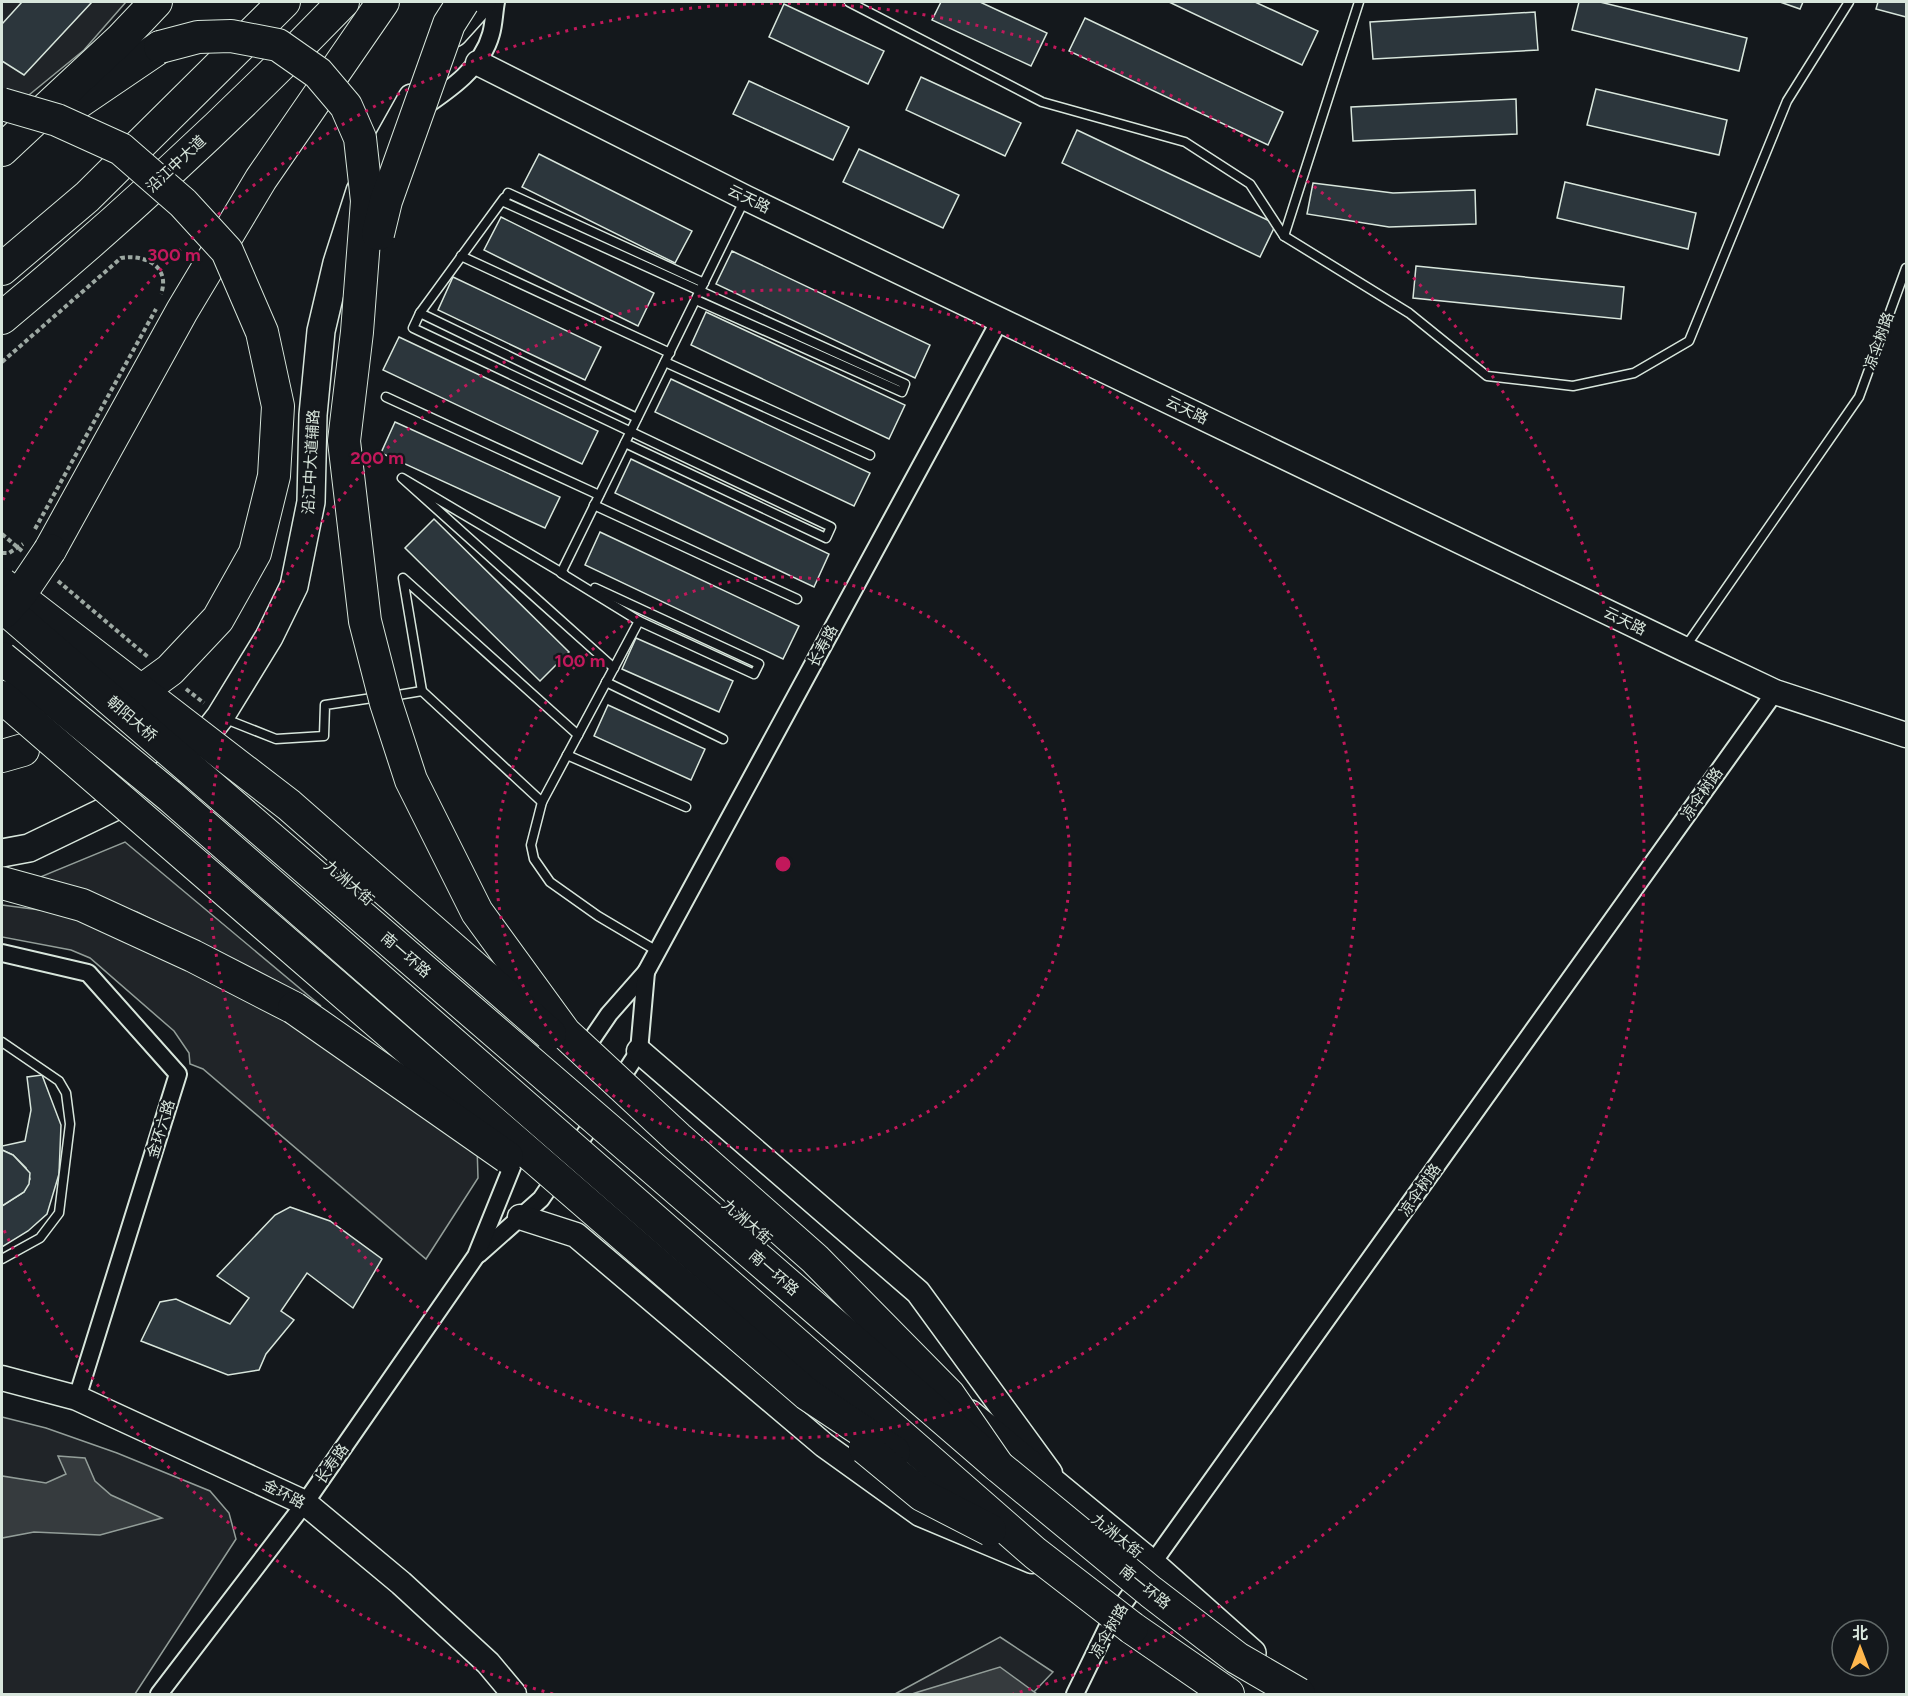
<svg xmlns="http://www.w3.org/2000/svg" width="1908" height="1696" viewBox="0 0 1908 1696" font-family="Figtree,'Noto Sans SC',sans-serif">
<style>
.green{fill:#202428;stroke:#939e99;stroke-width:1.5}
.water{fill:#363b3e;stroke:#939e99;stroke-width:1.5}
.building{fill:#2c363c;stroke:#d8e6dc;stroke-width:1.5}
.lines{fill:none;stroke-linecap:round;stroke-linejoin:round}
.lane-casing{stroke:#d8e6dc;stroke-width:11}
.street-casing{stroke:#d8e6dc;stroke-width:20}
.secondary-casing{stroke:#d8e6dc;stroke-width:27}
.primary-casing{stroke:#d8e6dc;stroke-width:30}
.highway-casing{stroke:#d8e6dc;stroke-width:34}
.path{stroke:#9da8a2;stroke-width:4;stroke-dasharray:4.5 3;stroke-linecap:butt}
.lane{stroke:#14181c;stroke-width:8}
.street{stroke:#14181c;stroke-width:16}
.secondary{stroke:#14181c;stroke-width:24}
.primary{stroke:#14181c;stroke-width:27}
.highway{stroke:#14181c;stroke-width:32}
.highway-bridge-casing{stroke:#d8e6dc;stroke-width:34;stroke-linecap:butt}
.path-bridge{stroke:#9da8a2;stroke-width:4;stroke-dasharray:4.5 3;stroke-linecap:butt}
.highway-bridge{stroke:#14181c;stroke-width:32}
.ring{fill:none;stroke:#c2185b;stroke-width:3;stroke-dasharray:3 6}
.labels{text-anchor:middle;dominant-baseline:central;stroke-width:4.5;stroke-linejoin:round;paint-order:stroke}
.street-label{font-size:15px;fill:#d8e6dc;stroke:#14181c}
.centre{fill:#c2185b;stroke:#14181c;stroke-width:3}
.ring-label{font-size:18px;text-anchor:middle;font-weight:bold;fill:#c2185b;stroke:#14181c;stroke-width:4.5;stroke-linejoin:round;paint-order:stroke}
</style>
<rect width="100%" height="100%" fill="#14181c"/>
<g class="green">
<polygon points="2,2 126,2 84,50 2,117"/>
<polygon points="125,842 321,1006 137,912 28,882"/>
<polygon points="2,905 78,915 283,1018 477,1145 478,1178 426,1259 203,1069 190,1064 189,1053 174,1031 90,958 71,950 2,937"/>
<polygon points="2,1417 46,1428 117,1453 210,1491 229,1513 236,1539 135,1694 2,1694"/>
<polygon points="1000,1637 1053,1672 1032,1694 895,1694"/>
</g>
<g class="water">
<polygon points="58,1456 85,1458 95,1481 111,1495 162,1518 100,1535 34,1532 2,1538 2,1476 46,1483 66,1474"/>
<polygon points="1000,1667 1037,1694 912,1694 918,1692"/>
</g>
<g class="building">
<polygon points="22,2 92,2 24,75 2,61 2,24"/>
<polygon points="941,2 980,2 1047,33 1031,66 932,20"/>
<polygon points="1169,2 1255,2 1318,31 1302,65"/>
<polygon points="1579,2 1600,2 1747,38 1739,71 1572,30"/>
<polygon points="1780,2 1803,2 1800,9"/>
<polygon points="1878,2 1906,2 1906,17 1876,9"/>
<polygon points="784,4 884,51 868,84 769,37"/>
<polygon points="1535,12 1538,50 1373,59 1370,22"/>
<polygon points="1085,18 1283,112 1268,145 1069,51"/>
<polygon points="921,77 1021,123 1005,156 906,110"/>
<polygon points="749,81 849,127 833,160 733,114"/>
<polygon points="1596,89 1727,120 1719,155 1587,125"/>
<polygon points="1516,99 1517,134 1353,141 1351,107"/>
<polygon points="1077,130 1276,224 1260,257 1062,163"/>
<polygon points="859,149 959,195 943,228 843,182"/>
<polygon points="539,154 692,231 675,263 522,187"/>
<polygon points="1565,182 1696,213 1688,249 1557,218"/>
<polygon points="1313,183 1393,193 1475,190 1476,224 1389,227 1307,214"/>
<polygon points="501,217 654,293 638,326 484,250"/>
<polygon points="732,251 930,345 915,378 716,284"/>
<polygon points="1416,266 1624,287 1621,319 1413,298"/>
<polygon points="453,277 601,347 585,380 438,310"/>
<polygon points="706,312 905,405 889,439 691,345"/>
<polygon points="399,337 598,431 582,464 383,370"/>
<polygon points="671,379 870,473 854,506 655,412"/>
<polygon points="395,422 560,497 545,528 381,453"/>
<polygon points="631,459 829,554 814,587 615,493"/>
<polygon points="434,519 569,652 540,681 405,548"/>
<polygon points="600,532 799,626 783,659 585,565"/>
<polygon points="636,638 733,681 719,712 622,669"/>
<polygon points="608,705 705,749 691,780 594,736"/>
<polygon points="42,1075 61,1125 59,1174 47,1214 28,1231 2,1247 2,1206 24,1192 30,1179 26,1168 13,1155 2,1150 2,1146 25,1141 31,1110 27,1077"/>
<polygon points="2,1150 13,1155 30,1173 29,1184 24,1192 2,1206"/>
<polygon points="290,1207 330,1221 382,1259 353,1308 307,1273 281,1311 294,1320 266,1354 259,1370 228,1375 141,1341 160,1302 176,1299 230,1324 249,1298 217,1276 275,1215"/>
</g>
<g class="lines">
<defs>
<g id="lane">
<polyline points="849,2 1042,102 1185,142 1250,184 1284,236 1409,313 1487,376 1573,386 1634,373 1689,341 1787,101 1849,2"/>
<polyline points="1284,236 1359,2"/>
<polyline points="461,256 670,353"/>
<polyline points="696,300 902,392 905,384 504,202 508,193 704,283"/>
<polyline points="420,313 504,198"/>
<polyline points="665,362 870,455"/>
<polyline points="386,397 599,495"/>
<polyline points="625,443 826,538 831,527 413,328 420,313 637,418"/>
<polyline points="594,505 797,599"/>
<polyline points="564,574 402,478 614,668"/>
<polyline points="595,588 759,664 754,674 639,621"/>
<polyline points="1686,646 1859,397 1906,268"/>
<polyline points="606,682 723,739"/>
<polyline points="422,691 403,578 578,735"/>
<polyline points="392,696 422,691 542,802"/>
<polyline points="223,718 276,739 324,736 325,705 379,697"/>
<polyline points="567,755 686,807"/>
<polyline points="657,951 598,916 550,882 534,859 531,845 542,802 639,621 561,573 744,201"/>
<polyline points="2,1042 59,1081 66,1093 70,1124 59,1213 40,1238 2,1259"/>
</g>
<g id="street">
<path d="M421,109c28,-19 61,-41 70,-75 3,-10 3,-22 5,-32"/>
<polyline points="2,953 88,973 178,1074 77,1398"/>
<polyline points="581,1055 609,1014 646,972 1000,320"/>
<polyline points="615,1088 639,1051 646,972"/>
<polyline points="479,1254 541,1199 598,1115"/>
<polyline points="159,1694 305,1503 476,1256 518,1152"/>
<polyline points="1075,1694 1109,1624 1775,692"/>
</g>
<g id="secondary">
<polyline points="478,63 746,198 1684,649 1775,692 1906,735"/>
<polyline points="639,1051 918,1292 1050,1473"/>
<polyline points="520,1217 576,1235 824,1445 920,1514 1032,1561"/>
<polyline points="2,1378 77,1398 305,1503 401,1583 488,1663 514,1694"/>
</g>
<g id="primary">
<polyline points="454,33 482,2"/>
<polyline points="194,750 506,1018 608,1100 844,1308"/>
<polyline points="141,794 315,944"/>
<polyline points="2,853 29,848 141,794 194,750 220,717 269,637 294,586 311,502 313,415 321,331 337,263 360,191 412,98"/>
<polyline points="468,1077 553,1154"/>
<polyline points="970,1414 1153,1565 1252,1653"/>
</g>
<g id="highway">
<polyline points="76,104 160,47"/>
<polyline points="2,150 121,39 156,2"/>
<polyline points="2,269 87,197 284,2"/>
<path d="M2,318c119,-99 233,-204 341,-316"/>
<polyline points="50,550 182,311 261,179 383,2"/>
<polyline points="2,756 23,750"/>
<polyline points="2,883 82,905 193,956 294,1008"/>
<polyline points="1132,1628 1228,1694"/>
</g>
</defs>
<use href="#lane" class="lane-casing"/>
<use href="#street" class="street-casing"/>
<use href="#secondary" class="secondary-casing"/>
<use href="#primary" class="primary-casing"/>
<use href="#highway" class="highway-casing"/>
<g class="path">
<path d="M2,362l119,-104c23,-4 50,8 40,36"/>
<polyline points="2,534 22,551"/>
<polyline points="58,581 148,657"/>
<polyline points="186,689 204,703"/>
</g>
<use href="#lane" class="lane"/>
<use href="#street" class="street"/>
<use href="#secondary" class="secondary"/>
<use href="#primary" class="primary"/>
<use href="#highway" class="highway"/>
<defs>
<g id="highway-bridge">
<polyline points="160,47 198,37 231,36 278,45 318,73 346,106 360,138 367,201 357,332 344,441 365,621 386,703 411,780 477,912 565,1033 678,1138 815,1259 949,1395 998,1466"/>
<polyline points="2,104 57,120 121,149 183,203 227,251 262,332 278,406 274,476 255,553 218,619 170,670 125,703"/>
<polyline points="378,234 386,201 449,24 463,2"/>
<polyline points="2,584 289,805 550,1034"/>
<polyline points="2,606 998,1466 1151,1592 1237,1658 1299,1694"/>
<polyline points="4,612 21,593 50,550"/>
<polyline points="2,658 171,797 1035,1553 1132,1628"/>
<polyline points="2,697 807,1394 894,1452"/>
<polyline points="294,1008 507,1157"/>
<polyline points="865,1448 922,1495 990,1530"/>
</g>
</defs>
<use href="#highway-bridge" class="highway-bridge-casing"/>
<g class="path-bridge">
<polyline points="35,529 156,309"/>
<polyline points="2,553 9,553 23,544"/>
</g>
<use href="#highway-bridge" class="highway-bridge"/>
</g>
<g class="ring">
<circle cx="783" cy="864" r="287"/>
<circle cx="783" cy="864" r="574"/>
<path d="M553 1694A861 861 0 0 1 3 1228M3 500A861 861 0 1 1 1013 1694"/>
</g>
<g class="labels">
<g class="street-label">
<text transform="translate(176 164) rotate(-43)">沿江中大道</text>
<text transform="translate(749 199) rotate(26)">云天路</text>
<text transform="translate(1879 341) rotate(-70)">凉伞树路</text>
<text transform="translate(1187 410) rotate(26)">云天路</text>
<text transform="translate(311 462) rotate(-87)">沿江中大道辅路</text>
<text transform="translate(1625 621) rotate(26)">云天路</text>
<text transform="translate(823 646) rotate(-62)">长寿路</text>
<text transform="translate(132 719) rotate(41)">朝阳大桥</text>
<text transform="translate(1702 794) rotate(-55)">凉伞树路</text>
<text transform="translate(349 883) rotate(41)">九洲大街</text>
<text transform="translate(406 955) rotate(41)">南一环路</text>
<text transform="translate(161 1129) rotate(-73)">金环六路</text>
<text transform="translate(1420 1190) rotate(-55)">凉伞树路</text>
<text transform="translate(747 1222) rotate(41)">九洲大街</text>
<text transform="translate(774 1273) rotate(41)">南一环路</text>
<text transform="translate(332 1464) rotate(-55)">长寿路</text>
<text transform="translate(284 1494) rotate(27)">金环路</text>
<text transform="translate(1117 1536) rotate(39)">九洲大街</text>
<text transform="translate(1145 1587) rotate(39)">南一环路</text>
<text transform="translate(1109 1631) rotate(-60)">凉伞树路</text>
</g>
</g>
<circle cx="783" cy="864" r="9" class="centre"/>
<g class="ring-label">
<text x="174" y="261">300 m</text>
<text x="377" y="464">200 m</text>
<text x="580" y="667">100 m</text>
</g>
<rect width="1908" height="1696" fill="none" stroke="#d8e6dc" stroke-width="6"/>
<g transform="translate(1860 1648)"><circle r="28" fill="#14181c" stroke="#626a69" stroke-width="1.5"/>
<path d="M0-4.5L10 22L0 15L-10 22Z" fill="#ffb74d"/>
<text y="-9" font-size="16" font-weight="bold" text-anchor="middle" fill="#d8e6dc">北</text>
</g>
</svg>
